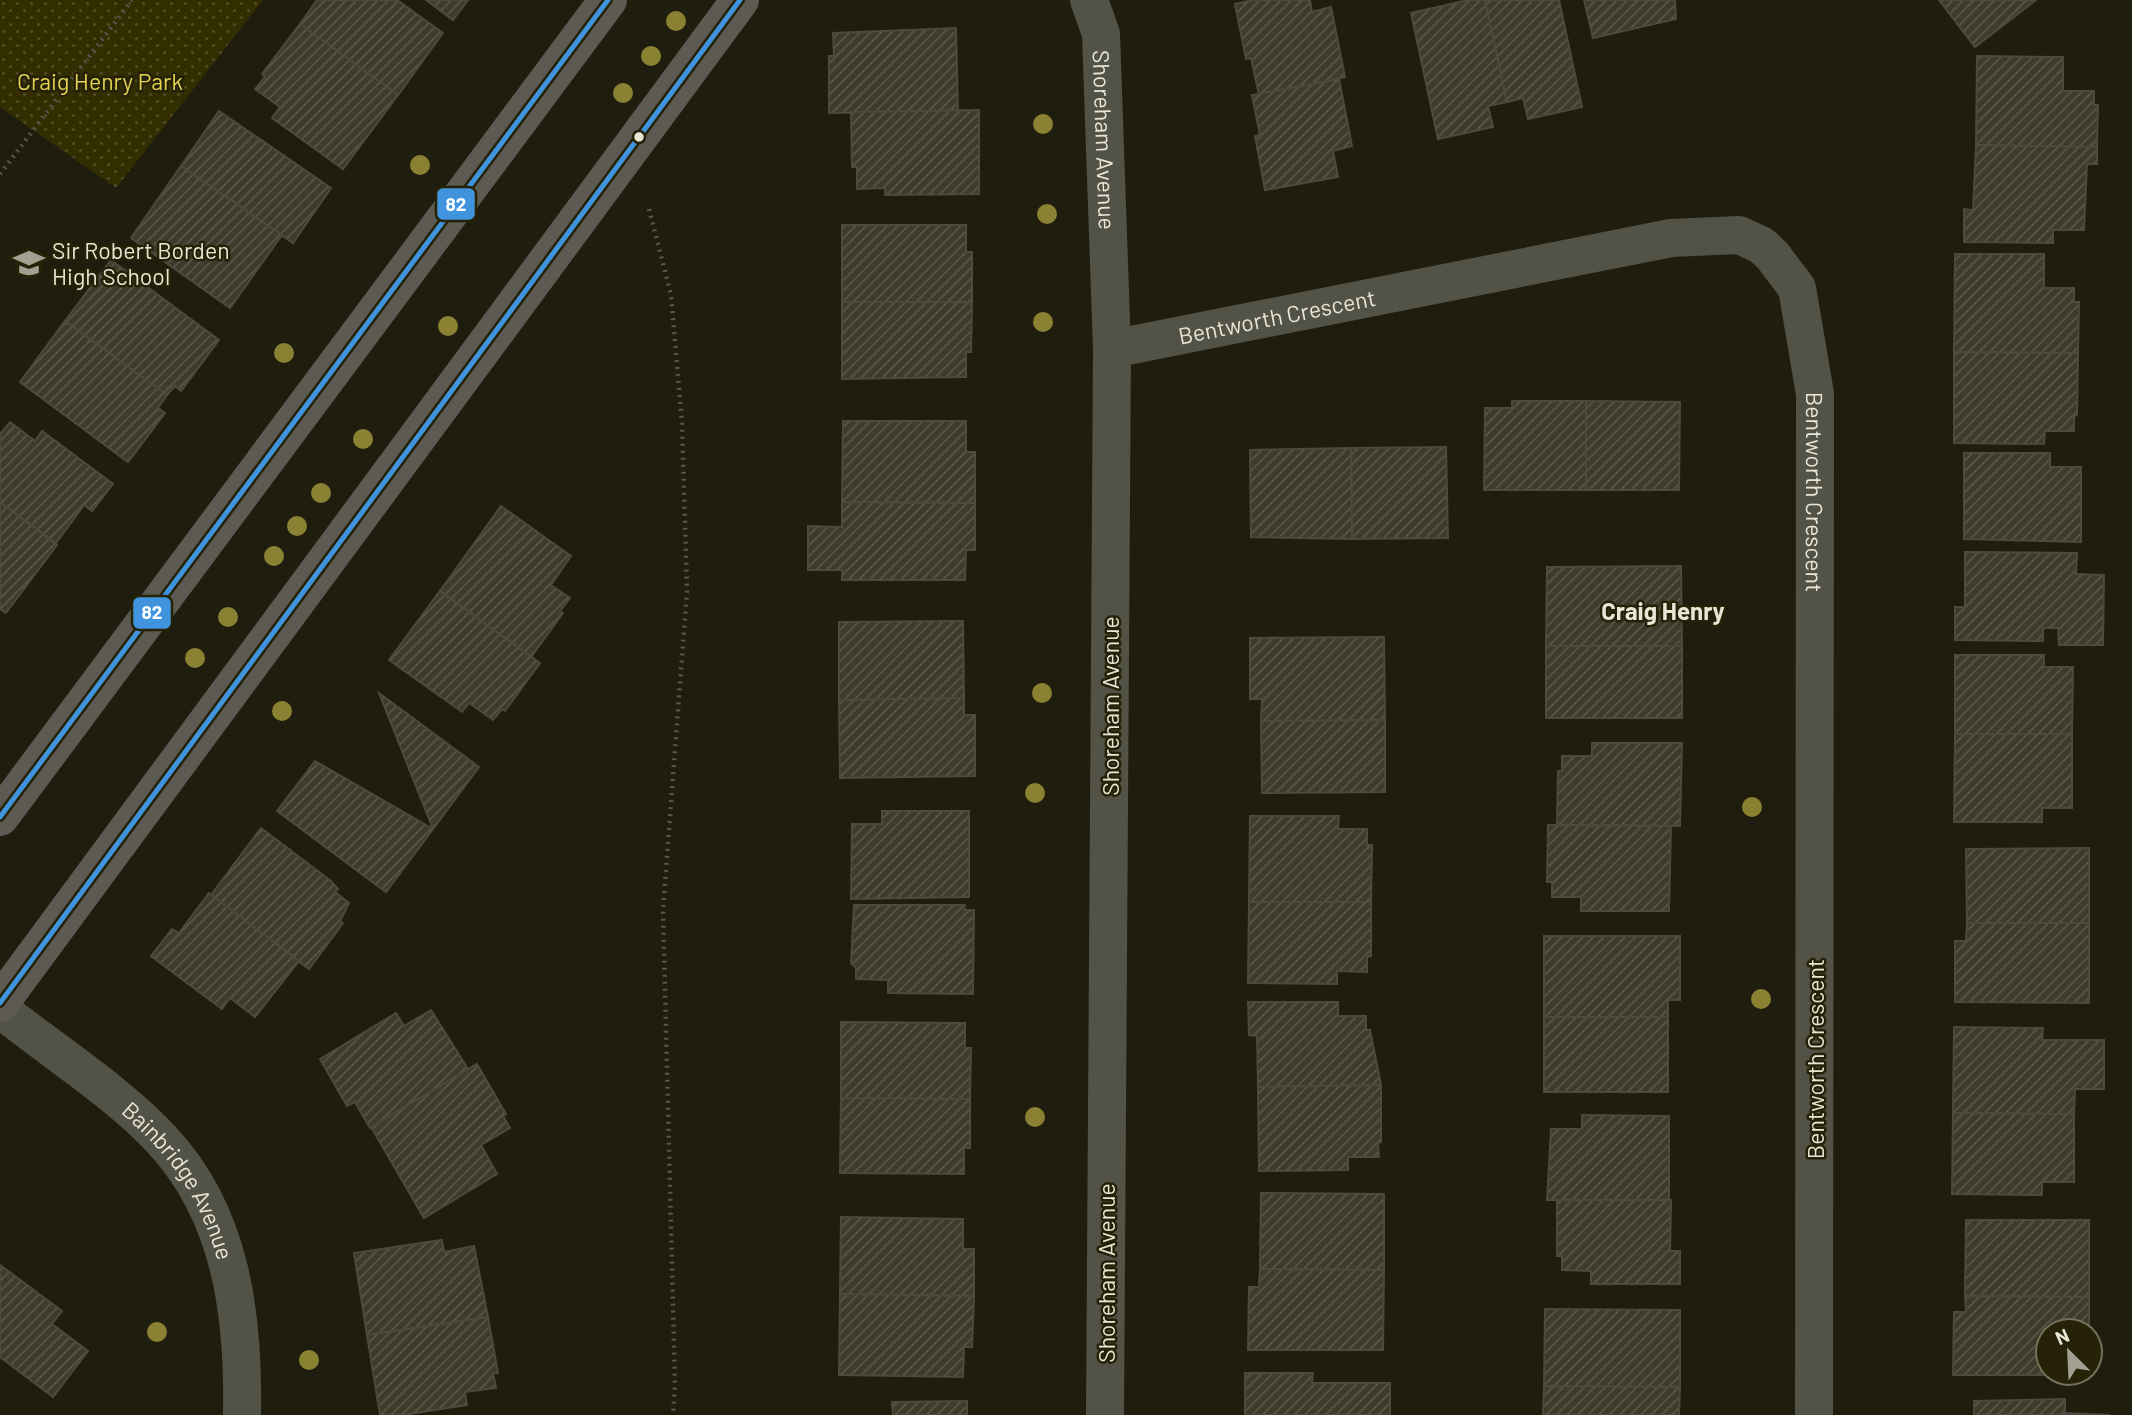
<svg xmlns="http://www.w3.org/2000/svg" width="2132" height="1415" viewBox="0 0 2132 1415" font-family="Barlow,sans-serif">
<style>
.park{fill:url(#park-dots)}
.building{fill:url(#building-hatch);stroke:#4b4a3d;stroke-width:2}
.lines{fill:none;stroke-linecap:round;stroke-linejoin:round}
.path{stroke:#58574d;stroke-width:4.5;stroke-dasharray:2 5;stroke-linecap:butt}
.street{stroke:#535246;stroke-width:38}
.secondary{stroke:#5c5a53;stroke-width:38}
.bus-1-casing{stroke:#262207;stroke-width:10}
.bus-1{stroke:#4094de;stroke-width:5}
.tree{fill:#8b8133}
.bus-dot{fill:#e8e6d6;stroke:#262207;stroke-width:2.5}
.labels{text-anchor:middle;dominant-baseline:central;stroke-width:5;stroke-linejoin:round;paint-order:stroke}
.park-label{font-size:23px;fill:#e4d252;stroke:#262207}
.street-label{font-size:23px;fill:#e8e6d6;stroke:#262207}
.poi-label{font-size:23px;fill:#e8e6d6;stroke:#262207;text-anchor:start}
.neighbourhood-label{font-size:24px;font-weight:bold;fill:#e8e6d6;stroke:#262207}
.line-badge{stroke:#262207;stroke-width:2.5}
.badge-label{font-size:19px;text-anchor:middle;font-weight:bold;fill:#fff}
</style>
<defs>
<pattern id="park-dots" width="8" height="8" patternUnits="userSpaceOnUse" patternTransform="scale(1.75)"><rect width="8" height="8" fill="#332d02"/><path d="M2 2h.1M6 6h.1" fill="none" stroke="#514b26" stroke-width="1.8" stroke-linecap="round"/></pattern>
<pattern id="building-hatch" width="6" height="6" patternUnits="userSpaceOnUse" patternTransform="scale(1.75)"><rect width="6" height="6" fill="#3d3b2b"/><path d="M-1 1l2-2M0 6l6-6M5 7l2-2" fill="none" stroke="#595749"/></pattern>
</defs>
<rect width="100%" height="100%" fill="#1f1d0e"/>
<polygon class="park" points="0,0 263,0 116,188 0,107"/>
<g class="building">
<polygon points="317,0 397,0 443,33 398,95 300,24"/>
<polygon points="426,0 468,0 453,20"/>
<polygon points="1253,0 1310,0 1312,12 1331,7 1345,77 1259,95 1251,58 1246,59 1235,4"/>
<polygon points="1468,0 1485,0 1507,102 1488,106 1493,127 1438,139 1411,13"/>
<polygon points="1485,0 1559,0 1582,107 1528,119 1523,98 1507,102"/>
<polygon points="1584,0 1675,0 1676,19 1593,38"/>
<polygon points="1939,0 2036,0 1975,47"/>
<polygon points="300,24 398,95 343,169 272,118 280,107 255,89 265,77 262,74"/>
<polygon points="956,28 958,111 829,113 829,56 834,56 833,33"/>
<polygon points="1977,56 2063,57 2063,91 2094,91 2094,105 2098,105 2097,147 1976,145"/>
<polygon points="1339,79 1352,146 1333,151 1338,177 1265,190 1255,136 1260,135 1252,95"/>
<polygon points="979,110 979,194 885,195 885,188 857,189 857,167 852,167 851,112"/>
<polygon points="219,111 331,188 293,243 181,166"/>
<polygon points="1976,145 2097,147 2097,164 2087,164 2084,230 2053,230 2053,243 1964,242 1964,209 1973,210"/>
<polygon points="181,166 282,235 230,308 131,238"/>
<polygon points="842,225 966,225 966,252 972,252 972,302 842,302"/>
<polygon points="1955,254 2044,254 2044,288 2074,288 2074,302 2079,302 2078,353 1954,352"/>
<polygon points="111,260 219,340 181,391 175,386 167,395 65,321"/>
<polygon points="842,302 972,302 971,352 966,352 966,377 842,379"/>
<polygon points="65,321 167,395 158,408 165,413 128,462 20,382"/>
<polygon points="1954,352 2078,353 2077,415 2074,416 2074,431 2045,431 2044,444 1954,443"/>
<polygon points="1512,401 1586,401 1586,490 1484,490 1485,408 1512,408"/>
<polygon points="1586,401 1680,402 1679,490 1586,490"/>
<polygon points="843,421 966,421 966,452 975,452 975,503 842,502"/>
<polygon points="10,422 35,441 42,431 113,484 92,511 84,505 56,543 0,502 0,434"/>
<polygon points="1446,447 1448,538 1352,539 1351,448"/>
<polygon points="1351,448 1352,539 1251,537 1250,450"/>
<polygon points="1964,453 2050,453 2050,467 2081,467 2081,542 1964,539"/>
<polygon points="0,502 57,545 6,613 0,609"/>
<polygon points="842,502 975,503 975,550 966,550 965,580 842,580 842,570 808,570 808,526 842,527"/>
<polygon points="501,506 571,556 551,585 570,598 560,611 563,613 531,657 440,591"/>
<polygon points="1965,552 2077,553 2076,574 2104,575 2103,645 2059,645 2058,628 2043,628 2043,641 1955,640 1955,607 1965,607"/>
<polygon points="1681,566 1682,646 1546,646 1547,567"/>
<polygon points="440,591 540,663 505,711 502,709 493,720 469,703 462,712 389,660"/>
<polygon points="963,621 964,698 839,700 839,622"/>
<polygon points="1384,637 1385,720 1261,721 1262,699 1250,699 1250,638"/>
<rect x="1546" y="646" width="136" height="72"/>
<polygon points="1955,655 2044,655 2044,667 2073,667 2072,734 1955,734"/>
<polygon points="379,693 479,767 433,829"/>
<polygon points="964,698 964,715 975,715 975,776 840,778 839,700"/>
<polygon points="1385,720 1385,792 1262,793 1261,721"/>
<polygon points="1955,734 2072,734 2072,808 2042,808 2042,822 1954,822"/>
<polygon points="1592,743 1682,743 1680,826 1557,825 1558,771 1562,771 1562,756 1592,756"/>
<polygon points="315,761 433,829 386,892 277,811"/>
<polygon points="882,811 969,811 969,897 851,899 852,824 882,824"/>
<polygon points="1250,816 1339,816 1338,829 1367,829 1367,845 1372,845 1371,902 1249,902"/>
<polygon points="1548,825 1671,826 1669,911 1581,911 1581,897 1552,897 1552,882 1547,882"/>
<polygon points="261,828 331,881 338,889 335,892 349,903 340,921 343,923 309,969 211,895"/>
<polygon points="2089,848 2089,923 1967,923 1966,849"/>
<polygon points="209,893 299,961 255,1017 230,998 222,1009 151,956 172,929 179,933"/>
<polygon points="1249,902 1371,902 1371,956 1367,957 1367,972 1337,971 1337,984 1248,983"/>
<polygon points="854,905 965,905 964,910 974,910 973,994 888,993 888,980 856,979 856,968 851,963"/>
<polygon points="1967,923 2089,923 2089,1003 1955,1002 1955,941 1966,941"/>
<polygon points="1544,936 1680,936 1680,1000 1668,1000 1668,1017 1544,1017"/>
<polygon points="1248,1002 1338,1002 1338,1016 1366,1016 1366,1030 1370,1030 1381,1085 1258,1087 1257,1036 1249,1035"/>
<polygon points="431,1010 468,1069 370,1128 355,1102 347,1106 320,1059 396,1013 404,1026"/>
<rect x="1544" y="1017" width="124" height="75"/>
<polygon points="841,1022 965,1023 965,1048 971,1048 970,1099 841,1098"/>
<polygon points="1954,1027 2043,1028 2042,1040 2104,1040 2104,1089 2075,1089 2074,1114 1953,1113"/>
<polygon points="477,1064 506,1114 503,1116 510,1128 481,1145 497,1174 424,1218 371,1127"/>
<polygon points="1381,1085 1381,1142 1378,1143 1379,1157 1348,1157 1348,1170 1259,1171 1258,1087"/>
<polygon points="841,1098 970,1099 970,1148 964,1148 964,1174 840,1173"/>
<polygon points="1953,1113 2074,1114 2074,1182 2042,1182 2042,1195 1952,1194"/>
<polygon points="1582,1115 1669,1116 1669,1200 1547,1200 1551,1129 1582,1129"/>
<polygon points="1261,1193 1384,1194 1384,1270 1260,1269"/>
<polygon points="1557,1200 1671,1200 1670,1251 1680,1251 1680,1284 1591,1284 1591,1271 1562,1270 1562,1256 1557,1256"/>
<polygon points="841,1217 963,1219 963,1249 974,1249 974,1296 840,1294"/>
<polygon points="1966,1220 2089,1220 2089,1297 1965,1296"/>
<polygon points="442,1240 444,1252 474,1246 488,1317 367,1335 354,1253"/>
<polygon points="0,1265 62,1311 52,1324 88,1351 53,1397 0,1357"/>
<polygon points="1260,1269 1384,1270 1383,1350 1248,1350 1249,1287 1259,1287"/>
<polygon points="840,1294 974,1296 972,1347 964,1347 963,1377 839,1375"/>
<polygon points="1965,1296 2089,1297 2089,1331 2048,1331 2048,1373 2088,1375 1953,1375 1954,1312 1966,1312"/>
<polygon points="1545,1309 1680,1310 1680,1387 1544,1386"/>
<polygon points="488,1317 498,1373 493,1373 496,1388 465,1392 467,1405 403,1415 380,1415 367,1335"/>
<polygon points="1245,1373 1313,1373 1312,1383 1390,1383 1390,1415 1245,1415"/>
<polygon points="1544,1386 1680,1387 1679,1415 1543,1415"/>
<polygon points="2065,1399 2065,1413 2110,1415 1974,1415 1974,1401"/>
<polygon points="967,1401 967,1415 893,1415 892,1402"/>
</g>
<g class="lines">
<g class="path">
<polyline points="0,174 132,0"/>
<polyline points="649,209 671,295 682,422 687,591 663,910 675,1385 673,1415"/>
</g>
<g class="street">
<path id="s1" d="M1089,0l12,34 11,315 -7,1066"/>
<path id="s2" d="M1112,349l559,-111 68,-3 22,10 11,10 25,33 18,106 -1,1021"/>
<path id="s3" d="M0,1009c50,40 120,85 162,131 70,75 82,177 80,275"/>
</g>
<g class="secondary">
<polyline points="0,817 608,0"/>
<polyline points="0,1003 740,0"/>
</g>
<defs>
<g id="bus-1">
<polyline points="0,817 608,0"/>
<polyline points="0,1003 740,0"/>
</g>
</defs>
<use href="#bus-1" class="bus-1-casing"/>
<use href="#bus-1" class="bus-1"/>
</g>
<g class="tree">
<circle cx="676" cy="21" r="10"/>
<circle cx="651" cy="56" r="10"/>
<circle cx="623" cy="93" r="10"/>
<circle cx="1043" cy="124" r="10"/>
<circle cx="420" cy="165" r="10"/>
<circle cx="1047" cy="214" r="10"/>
<circle cx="1043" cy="322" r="10"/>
<circle cx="448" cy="326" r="10"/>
<circle cx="284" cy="353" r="10"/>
<circle cx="363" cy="439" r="10"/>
<circle cx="321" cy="493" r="10"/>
<circle cx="297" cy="526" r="10"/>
<circle cx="274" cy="556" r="10"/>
<circle cx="228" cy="617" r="10"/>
<circle cx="195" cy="658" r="10"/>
<circle cx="1042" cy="693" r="10"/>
<circle cx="282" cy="711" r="10"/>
<circle cx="1035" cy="793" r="10"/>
<circle cx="1752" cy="807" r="10"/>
<circle cx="1761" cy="999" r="10"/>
<circle cx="1035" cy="1117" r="10"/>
<circle cx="157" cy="1332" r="10"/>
<circle cx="309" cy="1360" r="10"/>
</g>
<defs>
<symbol id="school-bare" viewBox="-9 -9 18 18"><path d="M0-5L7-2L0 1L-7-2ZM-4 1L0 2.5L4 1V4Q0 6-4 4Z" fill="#a2a090" stroke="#262207" stroke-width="2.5" paint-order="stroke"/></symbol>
</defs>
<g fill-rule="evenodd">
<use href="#school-bare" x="7" y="241" width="44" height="44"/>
</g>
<circle class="bus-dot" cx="639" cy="137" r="6"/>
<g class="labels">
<g class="park-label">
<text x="100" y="81">Craig Henry Park</text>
</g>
<g class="street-label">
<text stroke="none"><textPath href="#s1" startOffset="142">Shoreham Avenue</textPath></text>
<text stroke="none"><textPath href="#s2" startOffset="168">Bentworth Crescent</textPath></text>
<text stroke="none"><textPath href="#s2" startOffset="924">Bentworth Crescent</textPath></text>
<text transform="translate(1110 706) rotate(-90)">Shoreham Avenue</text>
<text transform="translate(1815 1059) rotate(-90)">Bentworth Crescent</text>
<text stroke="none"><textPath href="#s3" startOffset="252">Bainbridge Avenue</textPath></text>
<text transform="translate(1106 1273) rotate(-90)">Shoreham Avenue</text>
</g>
<g class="poi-label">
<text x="52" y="250">Sir Robert Borden<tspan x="52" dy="26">High School</tspan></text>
</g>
<g class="neighbourhood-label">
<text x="1663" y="610">Craig Henry</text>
</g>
</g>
<g class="line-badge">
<rect x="436" y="187" width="40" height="34" rx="7" fill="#4094de"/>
<rect x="132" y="596" width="40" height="34" rx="7" fill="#4094de"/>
</g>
<g class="badge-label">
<text x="456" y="211">82</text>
<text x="152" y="619">82</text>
</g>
<g transform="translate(2069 1352) rotate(336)"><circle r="33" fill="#262207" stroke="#74705a" stroke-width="2"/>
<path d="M0-5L12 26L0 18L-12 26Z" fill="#a2a090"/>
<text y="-10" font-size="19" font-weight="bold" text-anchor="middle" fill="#e8e6d6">N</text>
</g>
</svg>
